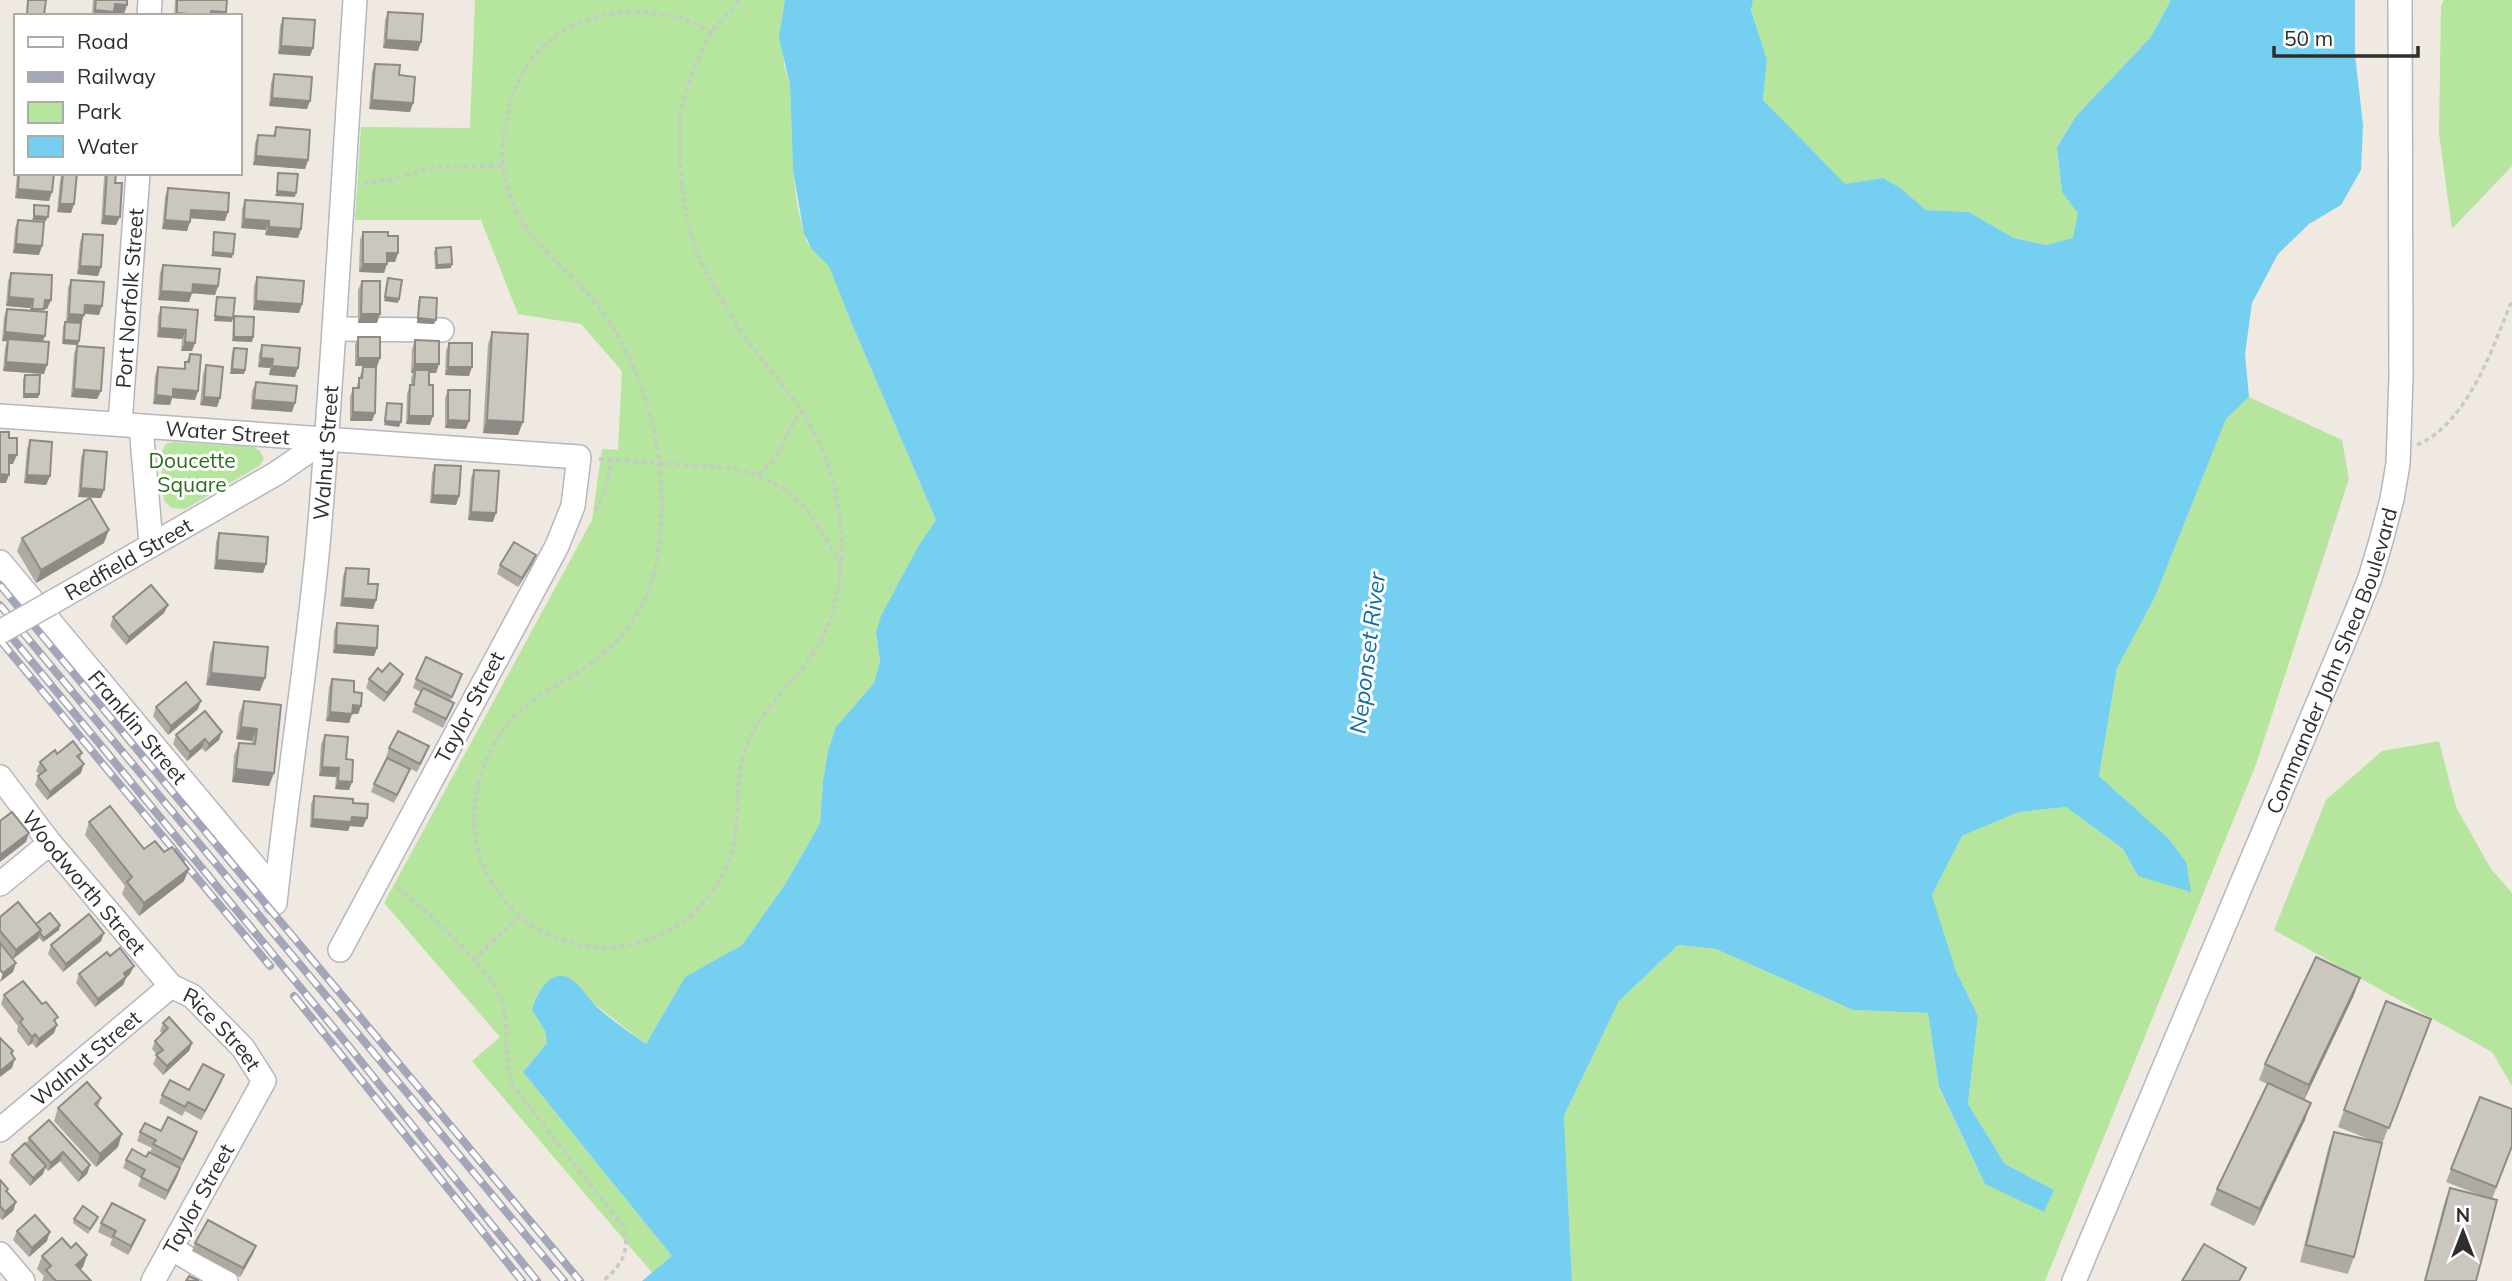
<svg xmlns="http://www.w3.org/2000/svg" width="2512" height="1281" viewBox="0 0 2512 1281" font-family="Mulish,sans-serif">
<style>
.green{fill:#b6e59e}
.water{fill:#75cff0}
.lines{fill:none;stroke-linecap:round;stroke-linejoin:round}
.minor-casing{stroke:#b4b7c1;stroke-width:26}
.path{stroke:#c9c9c9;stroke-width:3.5;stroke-dasharray:5 3.5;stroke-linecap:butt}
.minor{stroke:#fff;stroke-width:23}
.rail-casing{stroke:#a3a6b8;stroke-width:8}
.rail{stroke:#fff;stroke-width:5;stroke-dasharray:16;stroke-linecap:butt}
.minor-bridge-casing{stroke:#b4b7c1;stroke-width:26;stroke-linecap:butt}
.minor-bridge{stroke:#fff;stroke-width:23}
.wall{fill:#afaba4}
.shaded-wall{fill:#8e8b86}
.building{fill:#cbc7bf;stroke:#8e8b86;stroke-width:2}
.labels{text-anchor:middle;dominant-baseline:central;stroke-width:6;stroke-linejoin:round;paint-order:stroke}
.street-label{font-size:21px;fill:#2e2e2e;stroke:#fff}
.park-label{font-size:21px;fill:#2c6e1b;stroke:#fff}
.water-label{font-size:23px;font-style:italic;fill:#0d6fa3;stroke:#fff}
</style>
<rect width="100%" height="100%" fill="#efe9e1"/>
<g class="green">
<path d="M475,0h310l-1,65 6,20 3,85 4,35 9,36 23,24 23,59 84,196 -17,25 -43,87 4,29 -6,22 -38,44 -8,23 -5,31 -3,42 -34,60 -44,62 -57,32 -39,67c-30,-23 -59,-47 -91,-67 -13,8 -19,18 -23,33l13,21 2,12 -24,29 149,184 -18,19 -182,-214 28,-24 -116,-134 208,-383 10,-71 16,1 4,-79 -41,-47 -63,-10 -37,-94h-126l6,-93 109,1z"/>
<polygon points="1753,0 2171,0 2150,38 2076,116 2057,146 2062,192 2079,212 2074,238 2046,245 2014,238 1969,212 1926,210 1899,187 1883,178 1845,185 1763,100 1767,60 1751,9"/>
<polygon points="2444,0 2512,0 2512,166 2452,229 2439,133 2441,6"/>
<polygon points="2249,397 2342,440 2349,479 2255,767 2045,1281 1572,1281 1564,1116 1619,1001 1678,945 1716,949 1853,1010 1928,1013 1939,1088 1985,1184 2054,1190 2005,1164 1968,1104 1978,1016 1956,971 1932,895 1962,836 2019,812 2066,807 2123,849 2138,876 2186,862 2169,839 2099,776 2117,668 2155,597 2226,419"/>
<polygon points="173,442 254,447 260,451 264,459 259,466 185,509 172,508 164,501 161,453 166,444"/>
<polygon points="2439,741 2456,807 2491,869 2512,893 2512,1086 2492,1052 2274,930 2326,800 2382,751"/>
</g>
<path class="water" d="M785,0h968l-2,10 16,50 -4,40 82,84 38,-6 16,9 27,23 43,2 45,26 32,7 27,-7 5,-25 -16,-21 -5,-45 19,-31 74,-78 21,-38h184v55l8,70 -2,45 -20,35 -32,19 -31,30 -26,49 -7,51 4,43 -23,22 -71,178 -38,71 -18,108 70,63 17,23 5,30 -53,-16 -15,-27 -57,-42 -47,5 -57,24 -30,59 24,76 22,45 -10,88 37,60 49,26 -10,22 -59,-28 -46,-97 -11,-74 -75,-3 -137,-61 -38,-4 -59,56 -55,115 8,165h-930l30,-25 -149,-184 24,-29 -2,-12 -13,-21c4,-16 20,-45 40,-30 10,7 17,20 26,28 15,13 32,25 48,36l39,-67 57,-32 44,-62 34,-60 3,-42 5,-31 8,-23 38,-44 6,-22 -4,-29 5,-16 38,-71 17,-25 -84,-196 -23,-58 -17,-17 -8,-15 -11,-63 -3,-86 -11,-47z"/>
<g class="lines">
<defs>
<g id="minor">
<polyline points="149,16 150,0"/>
<polyline points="335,329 442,330"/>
<path id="s1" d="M0,416l579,41 -6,49 -16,40 -217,404"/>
<path id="s2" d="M120,424l18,-251"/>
<polyline points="141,426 151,544"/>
<path id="s3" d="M0,562l276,330"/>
<path id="s4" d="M51,603l226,-130 49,-34"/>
<path id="s5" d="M0,777l50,66 121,143 21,10 51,52 21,33 -111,200"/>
<polyline points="0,884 50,843"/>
<path id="s6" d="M275,903c13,-123 33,-246 44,-369 15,-178 24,-356 36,-534"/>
<path id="s7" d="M0,1130l171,-144"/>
<polyline points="171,1248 226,1281"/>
<polyline points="0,1254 23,1281"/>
<path id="s8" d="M2074,1281l282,-668 14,-35 11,-37 11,-42 6,-35 3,-87 -1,-377"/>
</g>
</defs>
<use href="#minor" class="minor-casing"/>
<g class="path">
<polyline points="363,183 389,180 434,167 502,166"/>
<path d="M2417,445c51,-22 76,-98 95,-145"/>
<polyline points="599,459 732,468 758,475 786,490 807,509 840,562"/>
<polyline points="758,475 776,457 800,410"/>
<polyline points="595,510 605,492 612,460"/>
<path d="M397,888c28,20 98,84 106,117 7,27 -1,52 10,81l111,141c6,24 -2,38 -21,54"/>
<path d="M519,917c-14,-16 -29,-33 -37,-54 -20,-52 0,-118 40,-154 20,-18 44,-28 65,-43 36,-24 61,-60 69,-102 18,-91 -7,-201 -69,-271 -34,-38 -67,-57 -81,-110 -6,-21 -4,-43 1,-65 15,-84 86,-118 166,-102 13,2 26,10 39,16"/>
<path d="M473,960l46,-43c52,37 109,42 163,5 27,-19 48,-52 53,-85 4,-30 0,-60 11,-89 14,-38 40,-57 63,-88 20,-27 30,-62 32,-96 3,-47 -7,-97 -31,-139 -15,-27 -35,-48 -54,-73 -20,-26 -38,-57 -53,-87 -17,-33 -22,-75 -23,-112 0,-11 -1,-24 0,-36 4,-23 19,-65 32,-85 7,-11 19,-21 27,-32"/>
</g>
<use href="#minor" class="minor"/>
<defs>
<g id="rail">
<polyline points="0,585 580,1281"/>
<polyline points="0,605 564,1281"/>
<polyline points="0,623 347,1044 537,1281"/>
<polyline points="0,640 270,966"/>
<polyline points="294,996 522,1281"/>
</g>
</defs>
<use href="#rail" class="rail-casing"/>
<use href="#rail" class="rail"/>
<defs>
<polyline id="minor-bridge" points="0,632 51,603"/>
</defs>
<use href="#minor-bridge" class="minor-bridge-casing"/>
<use href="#minor-bridge" class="minor-bridge"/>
</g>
<g class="wall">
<polygon points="93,0 127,0 124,14 114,13 113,16 92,16"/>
<polygon points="175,0 227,0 225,16 174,16"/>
<polygon points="388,12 418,51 383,48 385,20"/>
<polygon points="283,18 313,48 310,56 278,54 280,26"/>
<polygon points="375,64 399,75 413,103 410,112 369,109 372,72"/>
<polygon points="274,74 307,109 269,106 271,83"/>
<polygon points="276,127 308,160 305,169 253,165 255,143 258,135 273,136"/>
<polygon points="17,173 54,173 49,201 15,198"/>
<polygon points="62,173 74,204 71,213 57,212 60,180"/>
<polygon points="105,173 123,173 123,174 116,174 116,225 101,224 104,177"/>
<polygon points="168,188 225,221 190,218 187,231 162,229 165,197"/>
<polygon points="245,200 301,229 298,238 265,235 266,230 241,228 242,209"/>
<polygon points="18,220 39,255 13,253 15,228"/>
<polygon points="363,232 388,236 398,253 395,262 387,262 384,273 359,272 360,240"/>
<polygon points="83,234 101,267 98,276 77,274 80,242"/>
<polygon points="436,248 451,268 435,269 434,252"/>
<polygon points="163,265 218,286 215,295 192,293 189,302 158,300 160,273"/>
<polygon points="11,273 51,300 47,309 44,309 43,311 43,341 44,374 3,371 5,348 7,341 2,341 4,317 7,309 30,310 30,308 6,306 8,281"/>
<polygon points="257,277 302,304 299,313 253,310 254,286"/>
<polygon points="71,280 99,315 84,314 81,324 79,341 78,345 62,344 63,326 66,322 68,288"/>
<polygon points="362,281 380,314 377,323 358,323 358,290"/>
<polygon points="420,297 434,324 417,323 418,301"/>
<polygon points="161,307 198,310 192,351 181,351 182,339 157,337 158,316"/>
<polygon points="234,316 253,337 252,342 232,341 233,320"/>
<polygon points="492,332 518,435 483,433 488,344"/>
<polygon points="358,337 380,358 377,366 355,366 355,345"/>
<polygon points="415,340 439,364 436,373 429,373 430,425 406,424 407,394 410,385 411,385 411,378 413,373 411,373 412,349"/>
<polygon points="449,343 469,376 445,375 446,351"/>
<polygon points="262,345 295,377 269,375 270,368 258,367 259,354"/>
<polygon points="77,346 101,391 97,399 71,397 74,354"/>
<polygon points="234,348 245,370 244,374 230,374 232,352"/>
<polygon points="190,354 198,391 195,400 172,398 170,405 153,404 155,376 158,367 183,369"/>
<polygon points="206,365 220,398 217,407 200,405 203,374"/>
<polygon points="363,367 375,413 372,421 350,421 350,397 353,388 356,388"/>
<polygon points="25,375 39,394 38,398 23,398 23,379"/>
<polygon points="256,382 292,412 251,409 252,391"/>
<polygon points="448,390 469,421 466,429 445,428 445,398"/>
<polygon points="30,440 50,476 46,485 24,483 27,449"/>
<polygon points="84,450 104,490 101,498 78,497 81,458"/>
<polygon points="435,465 459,496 456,505 430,503 432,473"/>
<polygon points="474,470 493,522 468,520 471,478"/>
<polygon points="219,533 266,564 263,573 214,569 216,542"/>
<polygon points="22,538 104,543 36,583 17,551"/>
<polygon points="533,563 518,587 497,574 500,565"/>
<polygon points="346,568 368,584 376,600 373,609 340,606 343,576"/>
<polygon points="168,605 164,613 126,645 110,626 113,617"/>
<polygon points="337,623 377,648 374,656 333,653 334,631"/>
<polygon points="214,642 260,691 206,685 210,654"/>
<polygon points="403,674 400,682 384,702 366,688 369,679"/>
<polygon points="332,679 354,692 361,706 358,714 352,714 349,723 326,721 329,687"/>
<polygon points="416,679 459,683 450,701 451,711 443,728 412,712 421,692 413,688"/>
<polygon points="244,701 281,705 269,786 232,782 234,755 239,743 252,744 252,741 236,739 239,714"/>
<polygon points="156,707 198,709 168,735 153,716"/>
<polygon points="176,735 219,740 205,752 202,748 187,761 173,744"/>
<polygon points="325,735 346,759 352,782 349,790 335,789 336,777 319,776 321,744"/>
<polygon points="389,748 426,754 417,772 386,757"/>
<polygon points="82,753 80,759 81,773 47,800 35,785 38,776 40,775 36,771 40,762 57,754"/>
<polygon points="407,777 394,803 371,792 374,784"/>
<polygon points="314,796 353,803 363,827 350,826 348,831 310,827 311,804"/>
<polygon points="89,822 144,849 184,881 139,916 122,894 125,886 85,835"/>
<polygon points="0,917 36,924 60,925 59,930 43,942 38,937 13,959 0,943"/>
<polygon points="104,933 101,941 63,972 48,954 51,945"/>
<polygon points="134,966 130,974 126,978 123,985 95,1007 76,983 79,974"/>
<polygon points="4,995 56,1022 54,1033 36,1048 32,1043 28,1046 17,1031 18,1026 1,1004"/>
<polygon points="2354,995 2304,1100 2305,1120 2254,1226 2210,1205 2217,1189 2267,1084 2259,1080 2265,1064"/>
<polygon points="2431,1019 2382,1144 2354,1257 2348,1274 2300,1262 2328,1149 2334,1132 2376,1142 2338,1127 2344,1110"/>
<polygon points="163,1023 192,1043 189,1051 163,1075 153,1064 157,1055 152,1049 155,1041 162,1034 160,1031"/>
<polygon points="221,1083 201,1120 185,1111 182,1116 159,1103 162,1095"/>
<polygon points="2480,1097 2512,1147 2492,1199 2476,1281 2424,1281 2444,1204 2450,1188 2482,1196 2446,1182"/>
<polygon points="101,1098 98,1107 118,1147 96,1167 54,1121 58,1108"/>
<polygon points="161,1131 197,1132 194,1141 180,1168 177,1177 165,1200 138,1186 141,1178 123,1168 126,1160 146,1157 150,1153 152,1148 137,1141 140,1132"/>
<polygon points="29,1138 90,1165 87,1174 78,1182 60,1161 48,1171 45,1168 43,1174 30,1186 9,1163 12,1155 26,1144"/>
<polygon points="0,1180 8,1189 7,1192 16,1202 13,1211 2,1220 0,1218"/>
<polygon points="98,1217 97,1221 88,1234 73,1223 74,1219"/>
<polygon points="101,1223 142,1228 128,1255 110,1245 112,1239 98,1232"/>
<polygon points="17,1231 47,1241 29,1257 13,1240"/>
<polygon points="195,1243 256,1246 253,1254 240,1277 192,1251"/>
<polygon points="71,1248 87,1255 83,1267 80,1269 91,1281 42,1281 44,1276 37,1269 42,1256"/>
</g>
<g class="shaded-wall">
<polygon points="115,4 127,5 124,14 114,13 113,16 93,16 95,10"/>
<polygon points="211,11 226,12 225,16 210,16"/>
<polygon points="177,13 205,16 176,16"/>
<polygon points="386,40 421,42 418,51 383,48"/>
<polygon points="281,46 313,48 310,56 278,54"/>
<polygon points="272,98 310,101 307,109 269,106"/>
<polygon points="372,100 413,103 410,112 369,109"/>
<polygon points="256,156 308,160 305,169 253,165"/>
<polygon points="18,189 52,192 49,201 15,198"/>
<polygon points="277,191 296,193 295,197 275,196"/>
<polygon points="60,204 74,204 71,213 57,212"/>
<polygon points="191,210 228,212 225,221 188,218"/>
<polygon points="34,216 48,217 46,221 32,220"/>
<polygon points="104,216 120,217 116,225 101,224"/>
<polygon points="244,219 269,221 266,230 241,228"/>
<polygon points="165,220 190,222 187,231 162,229"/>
<polygon points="269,227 301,229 298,238 265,235"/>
<polygon points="16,244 42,246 39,255 13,253"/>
<polygon points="213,252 233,254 232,258 211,256"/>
<polygon points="387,253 398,253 395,262 384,262"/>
<polygon points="363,264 387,264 384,273 359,272"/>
<polygon points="452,264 451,268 435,269 437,265"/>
<polygon points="80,266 101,267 98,276 77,274"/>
<polygon points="193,284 218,286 215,295 190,293"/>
<polygon points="161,291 192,293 189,302 158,300"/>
<polygon points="9,297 33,299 30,308 6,306"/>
<polygon points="385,297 399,299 398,303 384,301"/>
<polygon points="45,300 51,300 47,309 42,309"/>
<polygon points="256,301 302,304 299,313 253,310"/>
<polygon points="85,305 102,306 99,315 82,313"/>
<polygon points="69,314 84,315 81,324 66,323"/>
<polygon points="361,314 380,314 377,323 358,323"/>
<polygon points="215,316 233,318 232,322 214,321"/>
<polygon points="418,318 436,320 434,324 417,323"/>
<polygon points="160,328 186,330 182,339 157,337"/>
<polygon points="5,332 45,336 42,344 2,341"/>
<polygon points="234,337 253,337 252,342 232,341"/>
<polygon points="64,340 79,341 78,345 62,344"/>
<polygon points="185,342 195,343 192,351 181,351"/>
<polygon points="261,358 273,359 270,368 258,367"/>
<polygon points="358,358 380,358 377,366 355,366"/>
<polygon points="6,362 47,365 44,374 3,371"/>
<polygon points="415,364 439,364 436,373 414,373 415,370 413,373 411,373"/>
<polygon points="272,366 298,368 295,377 269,375"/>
<polygon points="448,367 472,367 469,376 445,375"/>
<polygon points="232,369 245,370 244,374 230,374"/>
<polygon points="74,389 101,391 97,399 71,397"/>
<polygon points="173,389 198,391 195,400 172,398 170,405 153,404 156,395"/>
<polygon points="24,394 39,394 38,398 23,398"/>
<polygon points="204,397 220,398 217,407 200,405"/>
<polygon points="254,400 295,403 292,412 251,409"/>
<polygon points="353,412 375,413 372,421 350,421"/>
<polygon points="409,416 433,416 430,425 406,424"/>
<polygon points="448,420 469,421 466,429 445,428"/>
<polygon points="487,420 523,422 518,435 483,433"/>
<polygon points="385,421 401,422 399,427 384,425"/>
<polygon points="9,455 17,455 13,464 6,464"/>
<polygon points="0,474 9,475 6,483 0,483"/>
<polygon points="27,475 50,476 46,485 24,483"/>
<polygon points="81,488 104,490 101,498 78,497"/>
<polygon points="433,495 459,496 456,505 430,503"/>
<polygon points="471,512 496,513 493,522 468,520"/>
<polygon points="109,530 104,543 36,583 41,570"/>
<polygon points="536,555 533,563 518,587 522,578"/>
<polygon points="217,560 266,564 263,573 214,569"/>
<polygon points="343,598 376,600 373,609 340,606"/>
<polygon points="168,605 164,613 126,645 129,637"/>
<polygon points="336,645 377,648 374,656 333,653"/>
<polygon points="211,673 265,678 260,691 206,685"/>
<polygon points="403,674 400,682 384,702 387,693"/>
<polygon points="201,701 198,709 168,735 171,726"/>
<polygon points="353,705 361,706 358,714 349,714"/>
<polygon points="330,712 352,714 349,723 326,721"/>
<polygon points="241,727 257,729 252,741 236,739"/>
<polygon points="222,732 219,740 205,752 209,744"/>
<polygon points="205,739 202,748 187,761 190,752"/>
<polygon points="84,764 81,773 47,800 50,792"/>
<polygon points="322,767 339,768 336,777 319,776"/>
<polygon points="236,769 274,773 269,786 232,782"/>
<polygon points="338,781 352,782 349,790 335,789"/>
<polygon points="352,817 367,818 363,827 350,826 348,831 310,827 313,819"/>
<polygon points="29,833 26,842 0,862 0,855"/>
<polygon points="189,869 184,881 139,916 144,903"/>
<polygon points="60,925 59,930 43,942 44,938"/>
<polygon points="41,930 38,939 13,959 16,950"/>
<polygon points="104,933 101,941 63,972 66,964"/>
<polygon points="16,963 13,972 0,982 3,973"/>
<polygon points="134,966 130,974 126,978 123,985 95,1007 98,999 124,973"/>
<polygon points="2360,978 2354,995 2303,1102 2309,1085"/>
<polygon points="57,1025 54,1033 36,1048 39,1039"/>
<polygon points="35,1034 32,1043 28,1046 32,1037"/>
<polygon points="192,1043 189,1051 163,1075 167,1066"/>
<polygon points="15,1059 12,1068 0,1077 0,1071"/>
<polygon points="224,1075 221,1083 201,1120 205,1111"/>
<polygon points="2311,1103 2305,1120 2254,1226 2260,1209"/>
<polygon points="197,1132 194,1141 180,1168 183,1160"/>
<polygon points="122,1134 118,1147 96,1167 100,1154"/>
<polygon points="63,1152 60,1161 48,1171 51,1163"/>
<polygon points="90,1165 87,1174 78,1182 82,1173"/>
<polygon points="46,1166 43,1174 30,1186 33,1178"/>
<polygon points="180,1168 177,1177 165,1200 168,1191"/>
<polygon points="16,1202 13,1211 2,1220 5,1212"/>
<polygon points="145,1220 142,1228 128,1255 131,1246"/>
<polygon points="50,1232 47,1241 29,1257 32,1248"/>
<polygon points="256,1246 253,1254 240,1277 243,1268"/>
<polygon points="87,1255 83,1267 72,1277 76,1265"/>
</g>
<g class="building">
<polygon points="28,0 46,0 44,15 27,14"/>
<polygon points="96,0 127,0 127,5 115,4 114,12 95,10"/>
<polygon points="177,0 227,0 226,12 211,11 211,16 177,13"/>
<polygon points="388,12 423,14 421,42 386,40"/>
<polygon points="283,18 315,20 313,48 281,46"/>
<polygon points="375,64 400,65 399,75 415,77 413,103 372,100"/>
<polygon points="274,74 312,77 310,101 272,98"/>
<polygon points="276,127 310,130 308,160 256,156 258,135 275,136"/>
<polygon points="19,173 54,173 52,192 18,189"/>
<polygon points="63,173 77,173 74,204 60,204"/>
<polygon points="107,173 116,173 115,183 122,183 120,217 104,216"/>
<polygon points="278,173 298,174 296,193 277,191"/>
<polygon points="168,188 229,193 228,212 191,210 190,222 165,220"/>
<polygon points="245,200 303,204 301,229 269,227 269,221 244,219"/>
<polygon points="34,205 49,206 48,217 34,216"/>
<polygon points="18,220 44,222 42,246 16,244"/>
<polygon points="214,232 235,234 233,254 213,252"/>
<polygon points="363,232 388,232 388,236 398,236 398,253 387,253 387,264 363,264"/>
<polygon points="83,234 103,235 101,267 80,266"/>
<polygon points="451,247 452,264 437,265 436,248"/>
<polygon points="163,265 220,269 218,286 193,284 192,293 161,291"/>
<polygon points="11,273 52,275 51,300 45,300 44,309 32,309 33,299 9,297"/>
<polygon points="257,277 304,281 302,304 256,301"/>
<polygon points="388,278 402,280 399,299 385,297"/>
<polygon points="71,280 104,282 102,306 85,305 84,315 69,314"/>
<polygon points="362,281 380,281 380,314 361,314"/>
<polygon points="217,297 235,298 233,318 215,316"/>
<polygon points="420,297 437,298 436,320 418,318"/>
<polygon points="161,307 198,310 195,343 185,342 186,330 160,328"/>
<polygon points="7,309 47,312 45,336 5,332"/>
<polygon points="234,316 254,317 253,337 234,337"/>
<polygon points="65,322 81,323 79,341 64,340"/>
<polygon points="492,332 528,334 523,422 487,420"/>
<rect x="358" y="337" width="22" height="21"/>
<polygon points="8,339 49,342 47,365 6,362"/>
<polygon points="415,340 439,341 439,364 415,364"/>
<polygon points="449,343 472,343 472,367 448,367"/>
<polygon points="262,345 300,348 298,368 272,366 273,359 261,358"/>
<polygon points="77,346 104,348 101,391 74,389"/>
<polygon points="234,348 247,349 245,370 232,369"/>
<polygon points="190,354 201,355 198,391 173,389 173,397 156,395 158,367 185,369 185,362 189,362"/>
<polygon points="206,365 223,367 220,398 204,397"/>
<polygon points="363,367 376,367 375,413 353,412 353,388 359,388 359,378 362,378"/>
<polygon points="415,370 429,370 429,385 433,385 433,416 409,416 410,385 414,385"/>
<polygon points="25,375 40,375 39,394 24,394"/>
<polygon points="256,382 297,386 295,403 254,400"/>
<polygon points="448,390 470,390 469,421 448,420"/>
<polygon points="387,403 402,404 401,422 385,421"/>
<polygon points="0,432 9,432 9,438 17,438 17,455 9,455 9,475 0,474"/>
<polygon points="30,440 52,442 50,476 27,475"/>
<polygon points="84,450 107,452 104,490 81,488"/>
<polygon points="435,465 461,466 459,496 433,495"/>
<polygon points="474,470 499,471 496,513 471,512"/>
<polygon points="90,498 109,530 41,570 22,538"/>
<polygon points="219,533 268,537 266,564 217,560"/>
<polygon points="514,542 536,555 522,578 500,565"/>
<polygon points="346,568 369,569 368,584 378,584 376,600 343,598"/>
<polygon points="151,585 168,605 129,637 113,617"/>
<polygon points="337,623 378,626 377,648 336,645"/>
<polygon points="214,642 268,647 265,678 211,673"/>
<polygon points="426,657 462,674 452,697 416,679"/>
<polygon points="390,663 403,674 387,693 369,679 378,668 382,672"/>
<polygon points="332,679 354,681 354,692 362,693 361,706 353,705 352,714 330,712"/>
<polygon points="186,682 201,701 171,726 156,707"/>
<polygon points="423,688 454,703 446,719 415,704"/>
<polygon points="244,701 281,705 274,773 236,769 239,743 255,744 257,729 241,727"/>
<polygon points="205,711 222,732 209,744 205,739 190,752 176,735"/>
<polygon points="398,731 429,746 420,764 389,748"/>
<polygon points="325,735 348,737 346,759 353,760 352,782 338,781 339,768 322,767"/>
<polygon points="73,741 82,753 77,756 84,764 50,792 38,776 46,770 40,762 55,750 57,754"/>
<polygon points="387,758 410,769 397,795 374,784"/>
<polygon points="314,796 353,799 353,803 368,804 367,818 352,817 351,822 313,819"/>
<polygon points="110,806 144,849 155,841 164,852 172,847 189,869 144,903 127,882 132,877 89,822"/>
<polygon points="12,812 29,833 0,855 0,821"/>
<polygon points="18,902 41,930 16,950 0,931 0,917"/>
<polygon points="50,913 60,925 44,938 40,933 41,930 36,924"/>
<polygon points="89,914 104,933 66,964 51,945"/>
<polygon points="0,943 16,963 3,973 0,970"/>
<polygon points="120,948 134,966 124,973 126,977 98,999 79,974 107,952 110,956"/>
<polygon points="2316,957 2360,978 2309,1085 2265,1064"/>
<polygon points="23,981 42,1004 46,1002 58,1017 54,1020 57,1025 39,1039 35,1034 32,1037 20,1022 23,1019 4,995"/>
<polygon points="2386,1001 2431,1019 2389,1128 2344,1110"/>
<polygon points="169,1017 192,1043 167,1066 156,1055 163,1050 155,1041 168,1028 163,1023"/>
<polygon points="0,1038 13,1051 11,1053 15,1059 0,1071"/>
<polygon points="203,1064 224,1075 205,1111 188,1102 185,1107 162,1095 170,1080 189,1090"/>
<polygon points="87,1082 101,1098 95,1104 122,1134 100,1154 58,1108"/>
<polygon points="2268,1083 2311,1103 2260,1209 2217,1189"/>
<polygon points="2480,1097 2512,1109 2512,1146 2496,1187 2451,1169"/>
<polygon points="168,1117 197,1132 183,1160 153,1144 156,1140 140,1132 145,1123 161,1131"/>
<polygon points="49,1120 90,1165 82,1173 63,1152 51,1163 29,1138"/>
<polygon points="2334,1132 2382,1143 2354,1257 2306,1245"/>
<polygon points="25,1143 46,1166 33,1178 12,1155"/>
<polygon points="132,1149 146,1157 149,1152 180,1168 168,1191 141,1177 145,1170 126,1160"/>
<polygon points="0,1180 8,1189 6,1191 16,1202 5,1212 0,1206"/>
<polygon points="2450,1188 2497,1200 2476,1281 2425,1281"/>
<polygon points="112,1203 145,1220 131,1246 113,1236 116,1231 101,1223"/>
<polygon points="83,1206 98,1217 90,1229 74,1219"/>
<polygon points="35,1215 50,1232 32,1248 17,1231"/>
<polygon points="208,1220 256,1246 243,1268 195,1243"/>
<polygon points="62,1238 71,1248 76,1243 87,1255 76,1265 91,1281 56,1281 46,1270 51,1266 42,1256"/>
<polygon points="2204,1244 2246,1268 2239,1281 2182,1281"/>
<polygon points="189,1276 199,1281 186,1281"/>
</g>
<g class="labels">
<g class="street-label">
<text stroke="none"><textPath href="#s2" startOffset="126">Port Norfolk Street</textPath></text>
<text stroke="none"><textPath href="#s1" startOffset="228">Water Street</textPath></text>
<text stroke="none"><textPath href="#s6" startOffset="453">Walnut Street</textPath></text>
<text stroke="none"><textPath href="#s4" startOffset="89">Redfield Street</textPath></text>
<text stroke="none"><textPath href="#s8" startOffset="672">Commander John Shea Boulevard</textPath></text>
<text transform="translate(469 707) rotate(-62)">Taylor Street</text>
<text stroke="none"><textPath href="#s3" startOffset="215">Franklin Street</textPath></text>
<text stroke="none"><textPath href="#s5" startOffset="135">Woodworth Street</textPath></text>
<text stroke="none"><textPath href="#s5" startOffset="338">Rice Street</textPath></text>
<text stroke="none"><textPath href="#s7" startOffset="112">Walnut Street</textPath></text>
<text transform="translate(198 1199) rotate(-61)">Taylor Street</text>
</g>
<g class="park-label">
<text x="192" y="460">Doucette<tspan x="192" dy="24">Square</tspan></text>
</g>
<g class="water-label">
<text transform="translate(1367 653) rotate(-83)">Neponset River</text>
</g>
</g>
<rect x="14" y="14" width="228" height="161" fill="#ffffff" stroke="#ababab" stroke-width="2"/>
<rect x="28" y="37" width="35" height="10" fill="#ffffff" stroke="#ababab" stroke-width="2"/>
<text x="77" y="49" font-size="21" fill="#2e2e2e">Road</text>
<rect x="28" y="72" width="35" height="10" fill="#a3a6b8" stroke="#ababab" stroke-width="2"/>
<text x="77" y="84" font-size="21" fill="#2e2e2e">Railway</text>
<rect x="28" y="102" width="35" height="21" fill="#b6e59e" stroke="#ababab" stroke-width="2"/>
<text x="77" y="119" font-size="21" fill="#2e2e2e">Park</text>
<rect x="28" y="136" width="35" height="21" fill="#75cff0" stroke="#ababab" stroke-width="2"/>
<text x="77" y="154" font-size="21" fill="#2e2e2e">Water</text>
<g transform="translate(2463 1232)" stroke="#ffffff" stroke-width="5" paint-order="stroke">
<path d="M0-5L12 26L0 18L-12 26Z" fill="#2e2e2e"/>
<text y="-10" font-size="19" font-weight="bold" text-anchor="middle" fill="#2e2e2e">N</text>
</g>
<path d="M2274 46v10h144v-10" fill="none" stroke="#2e2e2e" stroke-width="3.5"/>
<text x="2284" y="46" font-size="21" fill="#2e2e2e" stroke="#ffffff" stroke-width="5" paint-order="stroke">50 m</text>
</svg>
